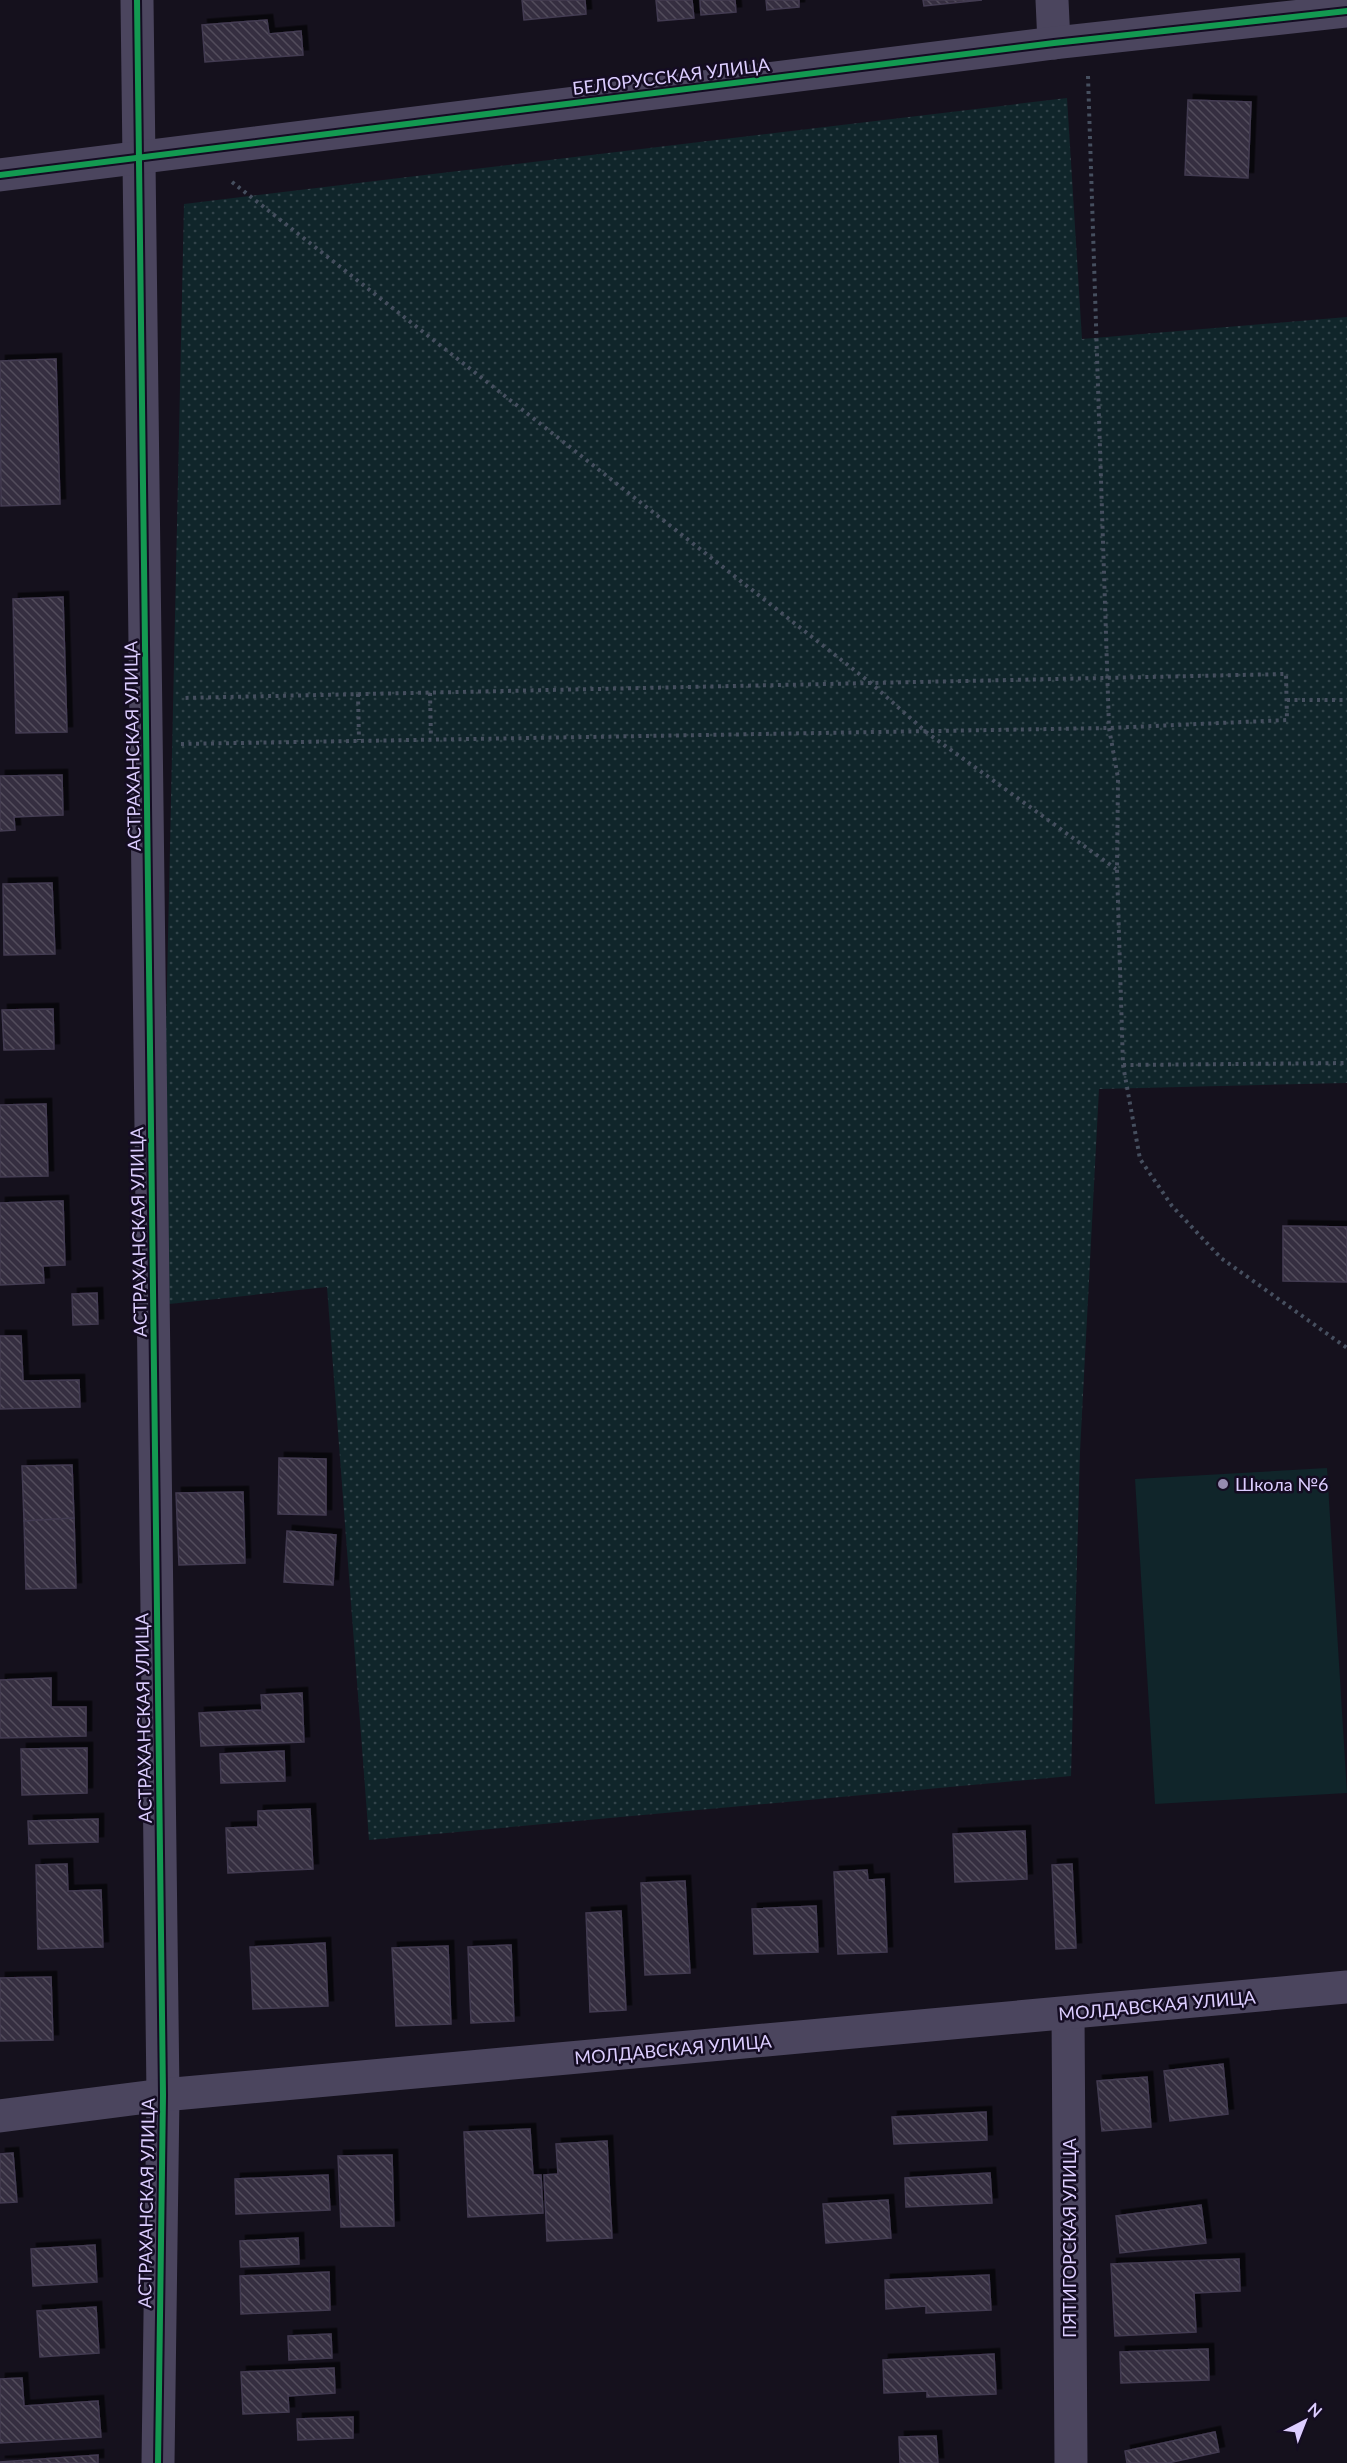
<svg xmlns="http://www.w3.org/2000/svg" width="1347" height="2463" viewBox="0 0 1347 2463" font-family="Lato,sans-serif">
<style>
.grass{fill:#10252a}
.park{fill:url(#park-dots)}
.building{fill:url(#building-back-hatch);stroke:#433b51;stroke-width:1.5;filter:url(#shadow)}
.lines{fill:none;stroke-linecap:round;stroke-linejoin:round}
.path{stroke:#464f5f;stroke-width:4;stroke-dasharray:3 4.5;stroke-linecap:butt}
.street{stroke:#4b455e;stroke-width:33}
.cycleway-casing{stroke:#140c22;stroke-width:10}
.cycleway{stroke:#139951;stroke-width:6}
.poi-dot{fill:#968bb0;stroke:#140c22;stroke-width:2}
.labels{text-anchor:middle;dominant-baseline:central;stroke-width:5;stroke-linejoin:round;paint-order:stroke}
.street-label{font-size:18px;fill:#dccdff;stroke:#140c22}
.poi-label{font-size:18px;fill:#dccdff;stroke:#140c22;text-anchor:start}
</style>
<defs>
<pattern id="park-dots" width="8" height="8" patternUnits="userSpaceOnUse" patternTransform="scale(1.5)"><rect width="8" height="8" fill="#10252a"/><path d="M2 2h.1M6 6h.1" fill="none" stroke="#32434a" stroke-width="1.8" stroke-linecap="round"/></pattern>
<pattern id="building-back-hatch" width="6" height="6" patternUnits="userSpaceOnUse" patternTransform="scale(1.5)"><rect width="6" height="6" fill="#352f3f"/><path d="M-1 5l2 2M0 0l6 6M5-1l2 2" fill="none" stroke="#524c5c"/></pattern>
<filter id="shadow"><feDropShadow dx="5.5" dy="-5.5" stdDeviation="0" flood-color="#0009"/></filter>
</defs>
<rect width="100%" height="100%" fill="#15111d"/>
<polygon class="grass" points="1327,1468 1347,1793 1155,1804 1135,1479"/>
<polygon class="park" points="1067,98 1082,339 1347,317 1347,1083 1099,1089 1080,1452 1071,1776 369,1840 327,1287 160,1305 184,204"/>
<g class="building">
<polygon points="522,0 585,0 586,14 524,20"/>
<polygon points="656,0 692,0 694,18 658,21"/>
<polygon points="700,0 735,0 736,12 701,15"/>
<polygon points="766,0 799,0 799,7 767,10"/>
<polygon points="923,0 982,0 924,6"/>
<polygon points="267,20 269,34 301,31 303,55 205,62 202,25"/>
<polygon points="1188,100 1251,102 1248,178 1185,175"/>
<polygon points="56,359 60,504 1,506 0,361"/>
<polygon points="63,597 67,732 16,733 13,599"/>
<polygon points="62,775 63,815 14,817 15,830 0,831 0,776"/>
<polygon points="52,883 55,954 4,955 3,884"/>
<polygon points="53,1009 54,1049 4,1050 2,1010"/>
<polygon points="46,1104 48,1176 0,1177 0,1105"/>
<polygon points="63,1201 65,1265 43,1266 44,1283 0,1285 0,1203"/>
<polygon points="1283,1226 1347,1227 1347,1282 1283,1281"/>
<polygon points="97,1293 98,1324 73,1325 72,1294"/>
<polygon points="0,1336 21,1336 23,1381 79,1380 80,1407 0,1409"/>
<polygon points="279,1458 326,1459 326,1515 278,1514"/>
<polygon points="72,1465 74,1518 24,1521 22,1466"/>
<polygon points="243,1492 245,1563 179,1565 176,1493"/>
<polygon points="74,1518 76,1588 26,1589 24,1521"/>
<polygon points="287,1531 336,1535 333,1585 284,1582"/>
<polygon points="51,1678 51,1707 86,1707 86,1736 0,1738 0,1680"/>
<polygon points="302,1693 304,1742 201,1746 199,1713 262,1710 261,1695"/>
<polygon points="87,1748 87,1793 22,1795 21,1749"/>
<polygon points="284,1751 285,1781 221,1783 220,1754"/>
<polygon points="310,1809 313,1869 228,1873 226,1828 258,1827 258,1811"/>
<polygon points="98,1819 98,1842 29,1844 28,1821"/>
<polygon points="1025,1831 1027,1879 955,1882 953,1834"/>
<polygon points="67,1864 68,1891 101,1890 103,1947 38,1949 36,1865"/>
<polygon points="1072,1864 1076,1948 1056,1949 1052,1865"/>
<polygon points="867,1870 868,1880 884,1879 887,1952 838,1954 834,1872"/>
<polygon points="685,1881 690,1973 645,1975 641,1883"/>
<polygon points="816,1906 818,1952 754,1954 752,1909"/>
<polygon points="621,1911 626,2010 590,2012 586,1913"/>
<polygon points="325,1943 328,2006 253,2009 250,1947"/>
<polygon points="511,1945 514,2021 471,2023 468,1947"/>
<polygon points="448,1946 451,2024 396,2026 392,1948"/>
<polygon points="51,1977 53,2040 0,2041 0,1978"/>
<polygon points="1223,2064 1228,2114 1170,2121 1164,2071"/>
<polygon points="1147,2077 1151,2127 1102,2131 1097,2081"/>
<polygon points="986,2112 987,2140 894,2144 892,2117"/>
<polygon points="530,2129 533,2175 541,2175 543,2213 468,2217 464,2132"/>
<polygon points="607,2141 612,2238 547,2241 544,2175 558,2174 556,2144"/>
<polygon points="13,2153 17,2202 0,2203 0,2154"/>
<polygon points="392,2155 394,2226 341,2227 338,2156"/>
<polygon points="990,2173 992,2203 906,2207 905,2178"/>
<polygon points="328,2175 330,2210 236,2214 235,2179"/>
<polygon points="888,2200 891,2238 826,2243 823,2204"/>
<polygon points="1201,2205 1206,2243 1120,2253 1116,2216"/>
<polygon points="298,2238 299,2264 241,2267 240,2241"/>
<polygon points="95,2245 97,2282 33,2286 31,2249"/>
<polygon points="1239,2259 1240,2291 1194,2293 1196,2332 1115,2336 1111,2264"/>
<polygon points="329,2272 330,2310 241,2314 240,2276"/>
<polygon points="989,2275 991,2310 926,2313 926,2306 886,2309 885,2280"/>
<polygon points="96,2307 99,2353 40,2357 37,2311"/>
<polygon points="331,2334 332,2358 289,2360 288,2336"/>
<polygon points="1208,2349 1209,2380 1121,2383 1120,2352"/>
<polygon points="994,2354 996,2394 927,2397 927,2391 884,2393 883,2360"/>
<polygon points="334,2368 335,2393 288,2396 289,2412 243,2414 241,2372"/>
<polygon points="22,2378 24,2406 98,2401 101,2437 0,2443 0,2379"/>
<polygon points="353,2417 353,2438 298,2440 297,2419"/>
<polygon points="1215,2432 1219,2452 1168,2463 1127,2463 1125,2451"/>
<polygon points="936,2436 938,2463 900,2463 899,2437"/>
<polygon points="98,2455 98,2463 0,2463 0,2462"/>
</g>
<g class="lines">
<g class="path">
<polyline points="1088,76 1109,728 1118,778 1117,870 1123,1065 1140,1159 1172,1206 1221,1258 1347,1348"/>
<polyline points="232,182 872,684 926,732 1116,869"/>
<polyline points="430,693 431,738"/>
<polyline points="358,694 359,740"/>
<polyline points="1287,700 1347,700"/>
<polyline points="181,744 1109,728 1287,720 1286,674 181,698"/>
<polyline points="1123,1065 1347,1063"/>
</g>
<g class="street">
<polyline points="137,0 163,2095 158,2463"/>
<polyline points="1052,0 1054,43"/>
<polyline points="0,175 1054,43 1347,11"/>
<polyline points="1068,2013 1071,2463"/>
<polyline points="0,2116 163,2095 1347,1987"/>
</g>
<defs>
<g id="cycleway">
<polyline points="137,0 163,2095 158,2463"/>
<polyline points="0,175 1054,43 1347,11"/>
</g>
</defs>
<use href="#cycleway" class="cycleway-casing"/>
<use href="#cycleway" class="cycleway"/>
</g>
<circle class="poi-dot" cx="1223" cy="1484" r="6"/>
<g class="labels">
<g class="street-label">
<text transform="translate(671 76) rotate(-7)">БЕЛОРУССКАЯ УЛИЦА</text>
<text transform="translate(132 746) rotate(-91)">АСТРАХАНСКАЯ УЛИЦА</text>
<text transform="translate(138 1232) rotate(-91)">АСТРАХАНСКАЯ УЛИЦА</text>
<text transform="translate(143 1718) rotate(-91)">АСТРАХАНСКАЯ УЛИЦА</text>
<text transform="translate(1157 2005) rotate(-5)">МОЛДАВСКАЯ УЛИЦА</text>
<text transform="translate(673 2049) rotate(-5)">МОЛДАВСКАЯ УЛИЦА</text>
<text transform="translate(146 2203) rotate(-89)">АСТРАХАНСКАЯ УЛИЦА</text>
<text transform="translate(1069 2238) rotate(-90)">ПЯТИГОРСКАЯ УЛИЦА</text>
</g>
<g class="poi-label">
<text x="1235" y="1484">Школа №6</text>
</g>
</g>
<g transform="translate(1305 2421) rotate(42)" stroke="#140c22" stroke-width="4.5" paint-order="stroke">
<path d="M0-4.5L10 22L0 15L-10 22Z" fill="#dccdff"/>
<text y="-9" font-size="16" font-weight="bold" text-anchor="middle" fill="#dccdff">N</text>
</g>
</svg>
